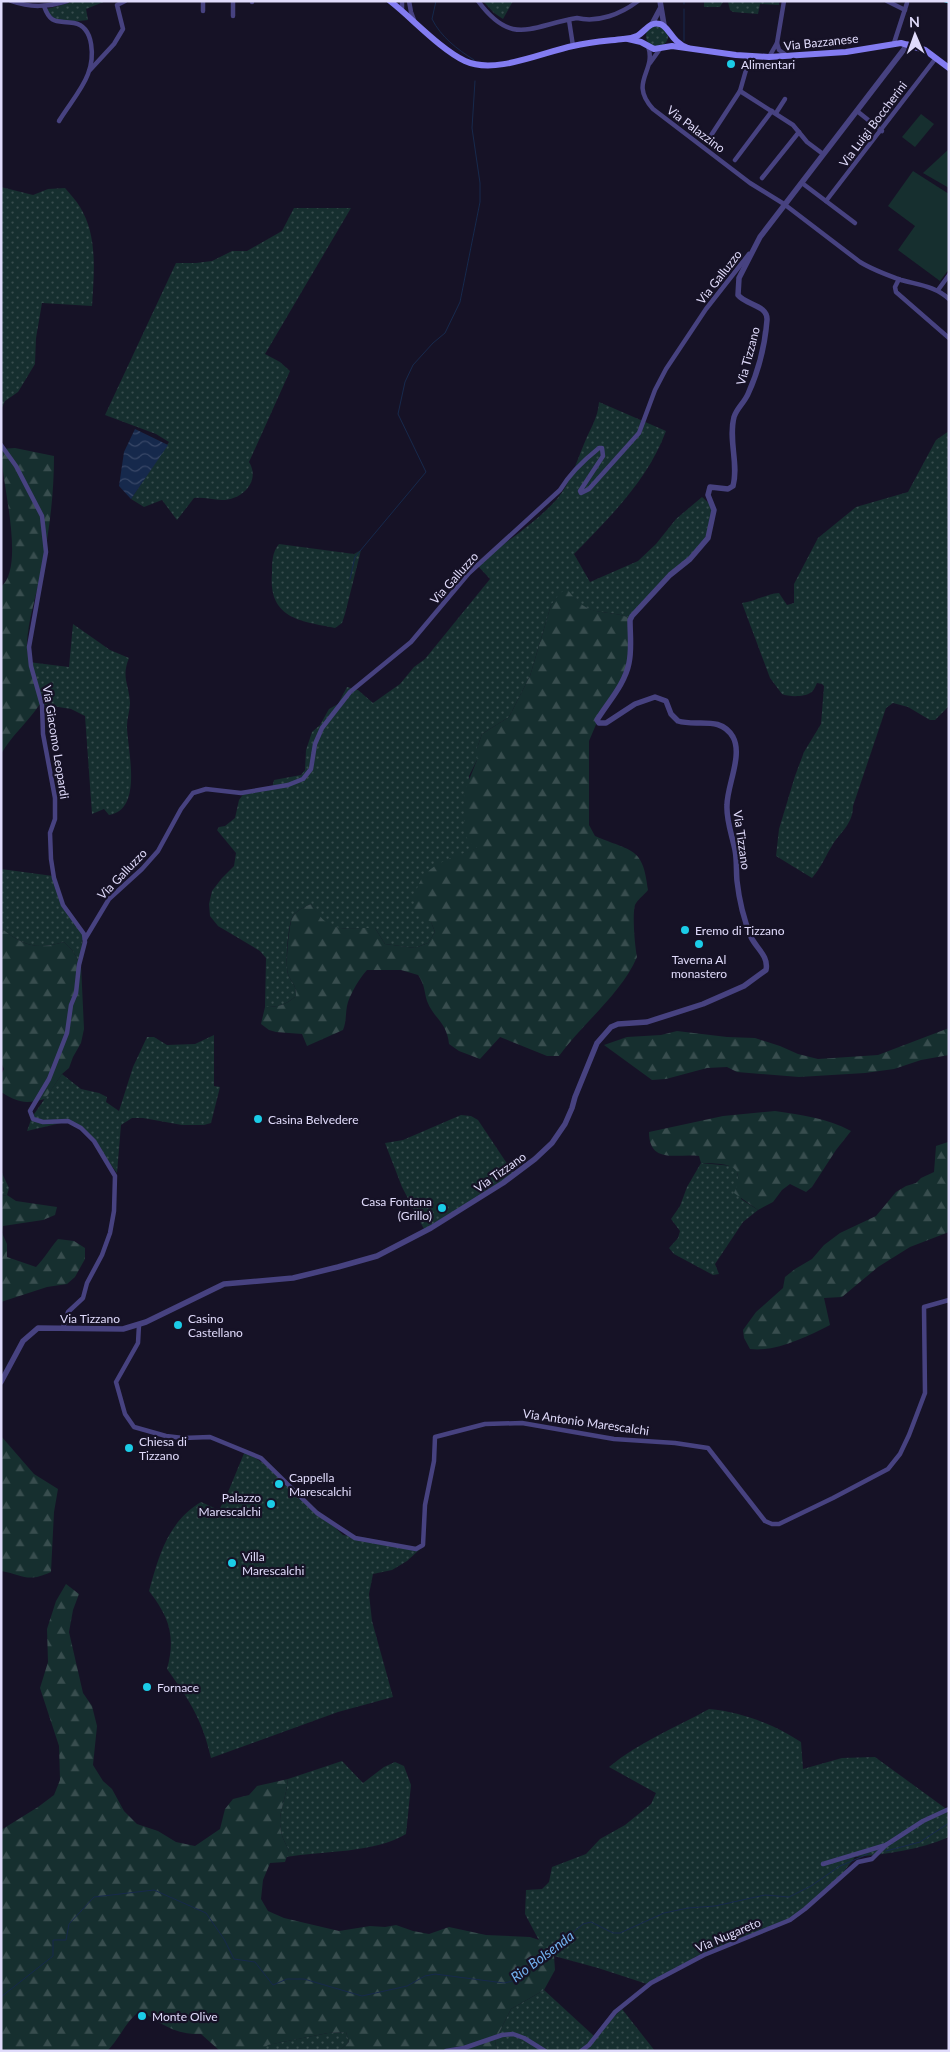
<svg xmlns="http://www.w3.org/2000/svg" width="950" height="2052" viewBox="0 0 950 2052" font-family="Lato,sans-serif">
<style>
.grass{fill:url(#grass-dots)}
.forest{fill:url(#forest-firs)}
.garden{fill:#162f2f}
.water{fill:url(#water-waves)}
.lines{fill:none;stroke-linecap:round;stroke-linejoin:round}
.stream{stroke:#16294c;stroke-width:1}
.minor{stroke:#474280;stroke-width:4.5}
.tertiary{stroke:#474280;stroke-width:5.5}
.secondary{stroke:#837cf1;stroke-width:6}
.rail{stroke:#1bcce7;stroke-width:1;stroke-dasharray:8 6;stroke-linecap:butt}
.poi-dot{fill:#1bcce7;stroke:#161226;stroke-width:2}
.labels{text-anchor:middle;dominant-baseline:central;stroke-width:4.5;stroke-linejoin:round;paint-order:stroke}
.street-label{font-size:12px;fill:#e0dbfb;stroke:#161226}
.poi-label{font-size:12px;fill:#e0dbfb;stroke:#161226;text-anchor:start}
.water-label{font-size:14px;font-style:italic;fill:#73b2f1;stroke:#161226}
</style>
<defs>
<pattern id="grass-dots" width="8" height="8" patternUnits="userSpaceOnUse" patternTransform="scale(1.25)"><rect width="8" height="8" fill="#162f2f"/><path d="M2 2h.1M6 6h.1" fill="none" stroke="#384d4e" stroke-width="1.8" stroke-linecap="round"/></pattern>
<pattern id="forest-firs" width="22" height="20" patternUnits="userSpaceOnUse" patternTransform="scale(1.25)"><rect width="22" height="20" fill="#162f2f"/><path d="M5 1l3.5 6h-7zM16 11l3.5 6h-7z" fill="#384d4e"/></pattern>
<pattern id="water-waves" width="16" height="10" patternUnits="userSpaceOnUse" patternTransform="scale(1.25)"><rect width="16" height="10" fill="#16294c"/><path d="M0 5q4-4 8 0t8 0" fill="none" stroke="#384767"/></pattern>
</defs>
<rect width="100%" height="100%" fill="#161226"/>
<g class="grass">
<polygon points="76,1 106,1 86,9 88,20 62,23 51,18 47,9"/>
<polygon points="483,1 513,1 503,19 494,13"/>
<polygon points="704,1 779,1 779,5 760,4 758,14 733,12 730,10 728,2 723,2 720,7 704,7"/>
<circle cx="657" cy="36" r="11"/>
<path d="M1,187l32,8 15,-6 17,-1c5,6 11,12 15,19 18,29 14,66 12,99l-50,-3 -6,35 -1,26 -17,28 -13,9 -4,9z"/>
<path d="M294,208h57l-86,146 15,8 10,9 -41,91c12,19 -7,38 -27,38 -10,0 -18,-3 -28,-2l-17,22 -15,-20 -18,7 -13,-8 38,-57 -13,-8 -51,-19 71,-152h20l16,-2 20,-10h15l35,-20z"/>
<path d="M599,402l67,29c-18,49 -56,86 -92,123l16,28 48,-21 18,-17 20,-25 26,-22 8,7 3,12 -6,22 -77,80c-30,-11 -40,2 -63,-28l-7,4 -9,11 -21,71 -21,41 -27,17 -5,14v12l-8,16 9,72 -15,6 -32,68 4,10 -7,11 -13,5 -30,-4 -10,-16c-19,-1 -41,6 -55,-10 -4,-4 -6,-10 -9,-14 -7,3 -16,7 -19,14 -4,8 -7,49 -4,56 4,10 8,9 8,22 -10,9 -18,11 -31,11l1,-49 -6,-7 -42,-25 -8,-10 -1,-12 3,-13 10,-13 12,-12 2,-13 -19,-23 2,-3 6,-1 10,-8 4,-18 5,-7 28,-4 2,-9 27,-5 4,-5 1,-20 6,-18 8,-7 9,-16 9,-5 9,-17 11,3 15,13 27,-19 14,-17 11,-8 65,-80 -13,-14c25,-21 58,-41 80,-66 13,-15 19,-36 27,-55 6,-15 14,-26 15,-42z"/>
<path d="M949,431v275l-14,14h-5l-22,-13 -15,-4 -7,5 -33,98c0,17 -11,25 -20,38 -7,11 -12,24 -21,34l-36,-22 3,-27 16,-53 9,-24 17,-28 3,-38 -2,-2 -5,-1c-2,4 -3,8 -7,10 -6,4 -21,4 -28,1l-12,-16 -28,-75c15,-2 24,-9 37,-10l8,12 7,-2v-19l24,-46 38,-31 52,-15 28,-52z"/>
<path d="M279,544l75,10 7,-4 -16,64 -3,9 -7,5c-34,-7 -67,-9 -63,-55 0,-10 0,-21 7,-29z"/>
<path d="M73,624l37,26 19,8c-8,19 0,26 1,45 0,7 -3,15 -3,23 0,22 17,84 -18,89l-5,-6 -12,5 -7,-98 -14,-7 -31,-5 -12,-42 41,5z"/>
<path d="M1,869l52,7c5,24 14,40 30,58l-2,31 -9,-15 -8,-8c-29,8 -40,4 -63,-14z"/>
<polygon points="214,1035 214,1086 220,1087 211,1123 204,1125 182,1125 143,1118 132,1118 121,1125 117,1173 93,1140 72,1122 61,1123 27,1131 32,1117 62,1074 81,1089 99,1093 107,1097 106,1102 119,1111 133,1067 147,1037 154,1037 167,1045 195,1044"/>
<polygon points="461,1115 471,1116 478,1120 514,1174 425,1231 402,1187 385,1143 403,1140"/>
<polygon points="701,1163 732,1166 737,1170 741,1199 758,1210 743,1222 715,1264 719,1274 713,1275 674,1254 669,1248 678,1238 680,1231 671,1219 680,1206 687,1187"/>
<polygon points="1,1171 9,1188 7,1195 1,1196"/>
<path d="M245,1451l33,22 65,62 23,3 53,12 -12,11 -15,9 -19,4 -4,20 3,27 21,76 -55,15 -127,46c-9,-39 -21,-57 -44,-89 9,-33 2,-52 -18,-78 10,-36 19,-69 52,-89l18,8 7,-13z"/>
<path d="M709,1709c33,3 64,15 92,33l2,27 39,-11 33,-1 70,51 4,9v20c-30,13 -62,17 -94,20l-16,21 -41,38 -103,41 -9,8 -39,19 -49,-16 -44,-12 -12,-10 -17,-32 1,-24 16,-1 7,-7 3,-15 34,-13 14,-15 25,-14 26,-21 5,-11 -47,-26c30,-25 66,-39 100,-58z"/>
<path d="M342,1761l21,22 21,-16 11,-5 9,4 7,19 -5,49c-31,19 -83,17 -120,23l3,-7c-18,-30 -4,-41 -1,-71z"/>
<polygon points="544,1990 594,2036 622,2009 655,2051 497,2051 495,2041 511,2009"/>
<polygon points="346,2032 349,2042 339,2051 260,2051 267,2045 328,2033"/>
</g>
<g class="forest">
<path d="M15,448l39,8c0,40 -5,78 -13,117 -5,24 -13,47 -14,71 0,21 10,39 13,60 -12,18 -28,31 -39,50v-167c25,-21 0,-105 0,-138z"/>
<path d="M567,589c23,31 34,18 63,29v40l-5,20 -22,30 -14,33v84l6,11c37,16 48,10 53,54 -4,5 -11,10 -13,15 -3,10 0,42 2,52 -15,36 -55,67 -78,99h-12l-47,-19 -20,22 -21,-8 -10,-7c-2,-22 -15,-25 -22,-43 -3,-10 -2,-16 -9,-26l-17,-5h-34c-8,9 -15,21 -19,32 -3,9 -1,19 -5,28l-36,16 -5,-12 -26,-2 -7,-2 -8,-6 4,-17c13,0 21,-2 31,-11 0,-13 -4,-12 -8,-22 -3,-7 1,-49 4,-56 3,-7 12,-11 19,-14 20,32 31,23 64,24l10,16 30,4 13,-5 7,-11 -4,-10 -17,-11c0,-45 28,-49 63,-63l-9,-7 -4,-11v-17l1,-23 12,-30v-12l5,-14 27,-17 21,-41 21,-71 9,-12z"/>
<path d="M1,928c23,18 34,22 63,14l8,8 9,15 3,64 -3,14 -8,14 -4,11 -7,6 -17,25c-20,5 -26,4 -44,-7v-17l3,-6 -3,-7z"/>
<polygon points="949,1028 949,1055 921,1060 894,1069 865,1073 799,1077 737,1072 727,1067 707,1068 666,1079 652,1080 604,1045 627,1037 661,1035 677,1031 727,1037 755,1038 780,1046 798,1054 818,1059 878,1055"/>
<path d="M775,1111c27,4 52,7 76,20l-15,19 -24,37 -6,5 -16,-8 -8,6 -9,12 -15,8 -24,-17c14,-31 -10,-29 -33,-30l-2,-7c-21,-3 -50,9 -50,-24l74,-16z"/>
<path d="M949,1140v92l-39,15 -32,20 -36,30 -18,1 6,27c-24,12 -53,27 -80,24l-6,-11 -1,-8 13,-18 27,-24 2,-11 10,-8 17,-10 12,-14 16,-12 36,-17 20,-24 10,-6 10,-3 5,-5 13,-6 2,-26 12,-4z"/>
<path d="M7,1195l9,6 41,6 -2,8 -12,5 -40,6 -1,7 5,11v13l29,10c9,-9 14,-19 22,-28l16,2 11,7v11l-10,18 -8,7 -20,3 -46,15v-106z"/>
<path d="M1,1436l33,38 24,15 -4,23 -3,60c-24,11 -27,3 -50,-1z"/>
<path d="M66,1584l13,10 -6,16 -4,22 14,61 9,13 5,20 -4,39 10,16 9,8 12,22 13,13 21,7 18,11 19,4 25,-17 5,-20 8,-10 16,-4 8,-9 31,-7c-3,30 -17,41 1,71l-4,12 -15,1 -7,17 -2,19 7,12 16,7 55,13 31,-5 15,1 11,-2 17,6 16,3 20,-7 37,8 44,2 9,3 4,6 11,10 1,14 -11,20 -33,19 -16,32 2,10h-158l10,-9 -3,-10 -18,1 -60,12 -8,6h-40l-19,-17c-25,1 -40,-10 -60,-23 -14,7 -21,28 -34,40h-106v-221l37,-23 16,-12 6,-15 -1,-34 -19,-58 8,-26 -1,-33 9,-28z"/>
</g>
<g class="garden">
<polygon points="921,114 934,124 915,147 902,137"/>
<polygon points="949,149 949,188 923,173"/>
<polygon points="913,171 949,194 949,269 940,281 898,250 915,226 888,206"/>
</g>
<polygon class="water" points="135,429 168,445 131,499 119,486 124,452"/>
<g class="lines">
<g class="stream">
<path d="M436,1l-4,18c9,18 25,30 42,41"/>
<polyline points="684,1 684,4"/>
<polyline points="684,41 684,9"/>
<polyline points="350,579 355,557 426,472 398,414 405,382 413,365 433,343 445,333 460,302 480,202 480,183 472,128 475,81"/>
<polyline points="886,1851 920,1842 949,1823"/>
<polyline points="1,1997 53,1956 53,1940 66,1940 69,1924 94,1897 154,1890 206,1913 224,1939 234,1959 255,1962 273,1985 287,1979 304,1979 362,1996 407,1986 425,1976 435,1974 504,1983 513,1981 583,1924 591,1922 613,1933 620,1933 664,1913 688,1908 715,1906 765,1895 789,1897 811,1886 840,1866 868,1854"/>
</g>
<g class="minor">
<path d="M11,1c20,7 36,6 56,0"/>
<polyline points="203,1 203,11"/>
<polyline points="409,1 411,12 414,20"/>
<path d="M478,1c34,46 52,25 99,17 21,5 44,-4 61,-17"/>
<polyline points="887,1 905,10"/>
<polyline points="252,2 252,1"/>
<path d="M44,6c7,20 14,14 30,17 21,4 20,36 14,51 -6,16 -20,32 -29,47"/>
<polyline points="402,10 402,1"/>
<polyline points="233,16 233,1"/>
<polyline points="569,20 573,46"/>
<polyline points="777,43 784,1"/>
<polyline points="894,43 907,3"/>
<path d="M648,46c9,26 -20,35 5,63l97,74 34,21 76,58c13,8 27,13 41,18 18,5 34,6 48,19"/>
<polyline points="769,57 777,43 779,50 786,55"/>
<polyline points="650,63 660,49"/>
<polyline points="90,70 114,44 123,29 117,5 125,1"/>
<polyline points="740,91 793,125 807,142 823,154"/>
<polyline points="857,111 882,131"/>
<polyline points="776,113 785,99"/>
<polyline points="708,140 740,91 750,56"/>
<polyline points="735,160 772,111"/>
<polyline points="762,178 799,132"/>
<polyline points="802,183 855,223"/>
<polyline points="826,201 936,58"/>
<polyline points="899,279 895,287 896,292 949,338"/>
<polyline points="938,290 949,275"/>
<polyline points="1,445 16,466 42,516 46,552 29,647 31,666 42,705 43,734 55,798 55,819 50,833 51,859 54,878 63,905 84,934 85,942 79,965 76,993 71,1005 67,1033 49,1079 30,1111 33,1119 43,1122 68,1121 81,1128 94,1141 115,1176 114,1211 110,1233 102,1255 87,1283 83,1298 68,1312 63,1328"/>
<path d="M85,939l24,-40 33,-30 16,-18 23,-42 12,-16 13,-4 35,4 47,-8 15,-6 8,-10 4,-25 7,-16 28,-36 61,-50 58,-69 91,-83c10,-17 24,-30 39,-42h3l1,8 -23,35 1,2 8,-4 50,-56 16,-43 11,-21 40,-60 43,-55"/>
<polyline points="139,1325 138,1343 116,1382 125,1414 134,1427 166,1436 183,1438 210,1437 261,1458 317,1513 355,1538 416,1549 423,1545 425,1505 434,1461 435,1437 485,1424 522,1423 614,1439 675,1443 708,1448 765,1521 772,1524 779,1524 833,1498 888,1469 900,1454 909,1435 925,1393 924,1307 949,1300"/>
<polyline points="823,1864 886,1845 923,1821 949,1809"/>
<polyline points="446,2051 464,2048 502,2035 513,2034 524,2038 545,2051"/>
<polyline points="581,2051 589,2045 615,2012 651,1983 704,1955 790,1920 805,1909 858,1862 872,1859 886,1845"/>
</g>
<g class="tertiary">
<polyline points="660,1 664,25"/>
<polyline points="652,24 660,9"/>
<path d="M1,1382l22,-41 15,-13 85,1 23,-7 78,-38 69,-6 45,-11 39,-11 54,-28 72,-45 32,-24 17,-16 13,-19 7,-16 3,-11 22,-54 14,-16 7,-3 29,-2 56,-18 41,-18 22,-16c3,-14 -10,-22 -15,-33 -7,-17 -12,-38 -14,-56 -1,-10 0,-21 -2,-31 -3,-15 -9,-30 -8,-45 0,-19 16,-50 6,-68 -13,-22 -36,-10 -55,-16l-7,-7 -5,-13 -11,-4 -20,7 -29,19h-7l-2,-3c11,-18 28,-36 32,-57 3,-14 1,-29 1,-43l2,-4 38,-41 20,-16 18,-21 6,-28 -6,-15 2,-8 18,2 5,-3c6,-22 -5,-46 1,-69 3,-9 10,-14 14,-23 10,-22 17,-49 19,-74 1,-15 -21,-15 -29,-25l1,-17 21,-41 148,-193"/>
</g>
<g class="secondary">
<path d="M390,1c23,18 50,48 75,60 30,14 78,-9 108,-15 17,-4 33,-5 50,-7 5,0 10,-1 14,-3 8,-4 12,-15 23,-12 9,2 11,18 28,24"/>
<polyline points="628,39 641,42 654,49 672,46 736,55 769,57 846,52 901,43 925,50 949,68"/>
</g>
<polyline class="rail" points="942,1 949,3"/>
</g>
<g class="poi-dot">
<circle cx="731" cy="64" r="5"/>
<circle cx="685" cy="930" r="5"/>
<circle cx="699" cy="944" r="5"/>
<circle cx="258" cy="1119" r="5"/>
<circle cx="442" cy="1208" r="5"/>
<circle cx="178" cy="1325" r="5"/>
<circle cx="129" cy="1448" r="5"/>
<circle cx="279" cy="1484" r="5"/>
<circle cx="271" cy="1504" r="5"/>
<circle cx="232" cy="1563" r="5"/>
<circle cx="147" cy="1687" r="5"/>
<circle cx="142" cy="2016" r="5"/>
</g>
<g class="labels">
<g class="street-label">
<text transform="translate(821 42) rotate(-6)">Via Bazzanese</text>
<text transform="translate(873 124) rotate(-53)">Via Luigi Boccherini</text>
<text transform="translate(696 129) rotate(37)">Via Palazzino</text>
<text transform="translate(719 277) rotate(-52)">Via Galluzzo</text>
<text transform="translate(748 356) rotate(-75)">Via Tizzano</text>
<text transform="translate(454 578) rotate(-48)">Via Galluzzo</text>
<text transform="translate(56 742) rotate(81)">Via Giacomo Leopardi</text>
<text transform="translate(742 840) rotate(82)">Via Tizzano</text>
<text transform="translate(122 874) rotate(-46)">Via Galluzzo</text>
<text transform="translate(500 1172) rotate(-35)">Via Tizzano</text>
<text x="90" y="1318">Via Tizzano</text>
<text transform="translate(586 1422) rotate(8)">Via Antonio Marescalchi</text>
<text transform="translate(728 1935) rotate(-23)">Via Nugareto</text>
</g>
<g class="poi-label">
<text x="741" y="64">Alimentari</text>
<text x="695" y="930">Eremo di Tizzano</text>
<text x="699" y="959" text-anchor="middle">Taverna Al<tspan x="699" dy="14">monastero</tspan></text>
<text x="268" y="1119">Casina Belvedere</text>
<text x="432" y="1201" text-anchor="end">Casa Fontana<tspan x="432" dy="14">(Grillo)</tspan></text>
<text x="188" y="1318">Casino<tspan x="188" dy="14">Castellano</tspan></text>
<text x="139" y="1441">Chiesa di<tspan x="139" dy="14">Tizzano</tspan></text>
<text x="289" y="1477">Cappella<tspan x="289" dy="14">Marescalchi</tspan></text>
<text x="261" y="1497" text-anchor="end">Palazzo<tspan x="261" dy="14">Marescalchi</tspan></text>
<text x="242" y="1556">Villa<tspan x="242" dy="14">Marescalchi</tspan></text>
<text x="157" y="1687">Fornace</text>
<text x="152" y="2016">Monte Olive</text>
</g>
<g class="water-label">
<text transform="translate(542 1956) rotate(-37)">Rio Bolsenda</text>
</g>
</g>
<rect width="950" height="2052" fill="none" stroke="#e0dbfb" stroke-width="5"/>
<g transform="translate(915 35) rotate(358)" stroke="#161226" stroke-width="4" paint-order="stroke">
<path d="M0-4L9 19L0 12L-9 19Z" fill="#e0dbfb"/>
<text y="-8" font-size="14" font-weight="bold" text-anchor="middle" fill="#e0dbfb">N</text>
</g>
</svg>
